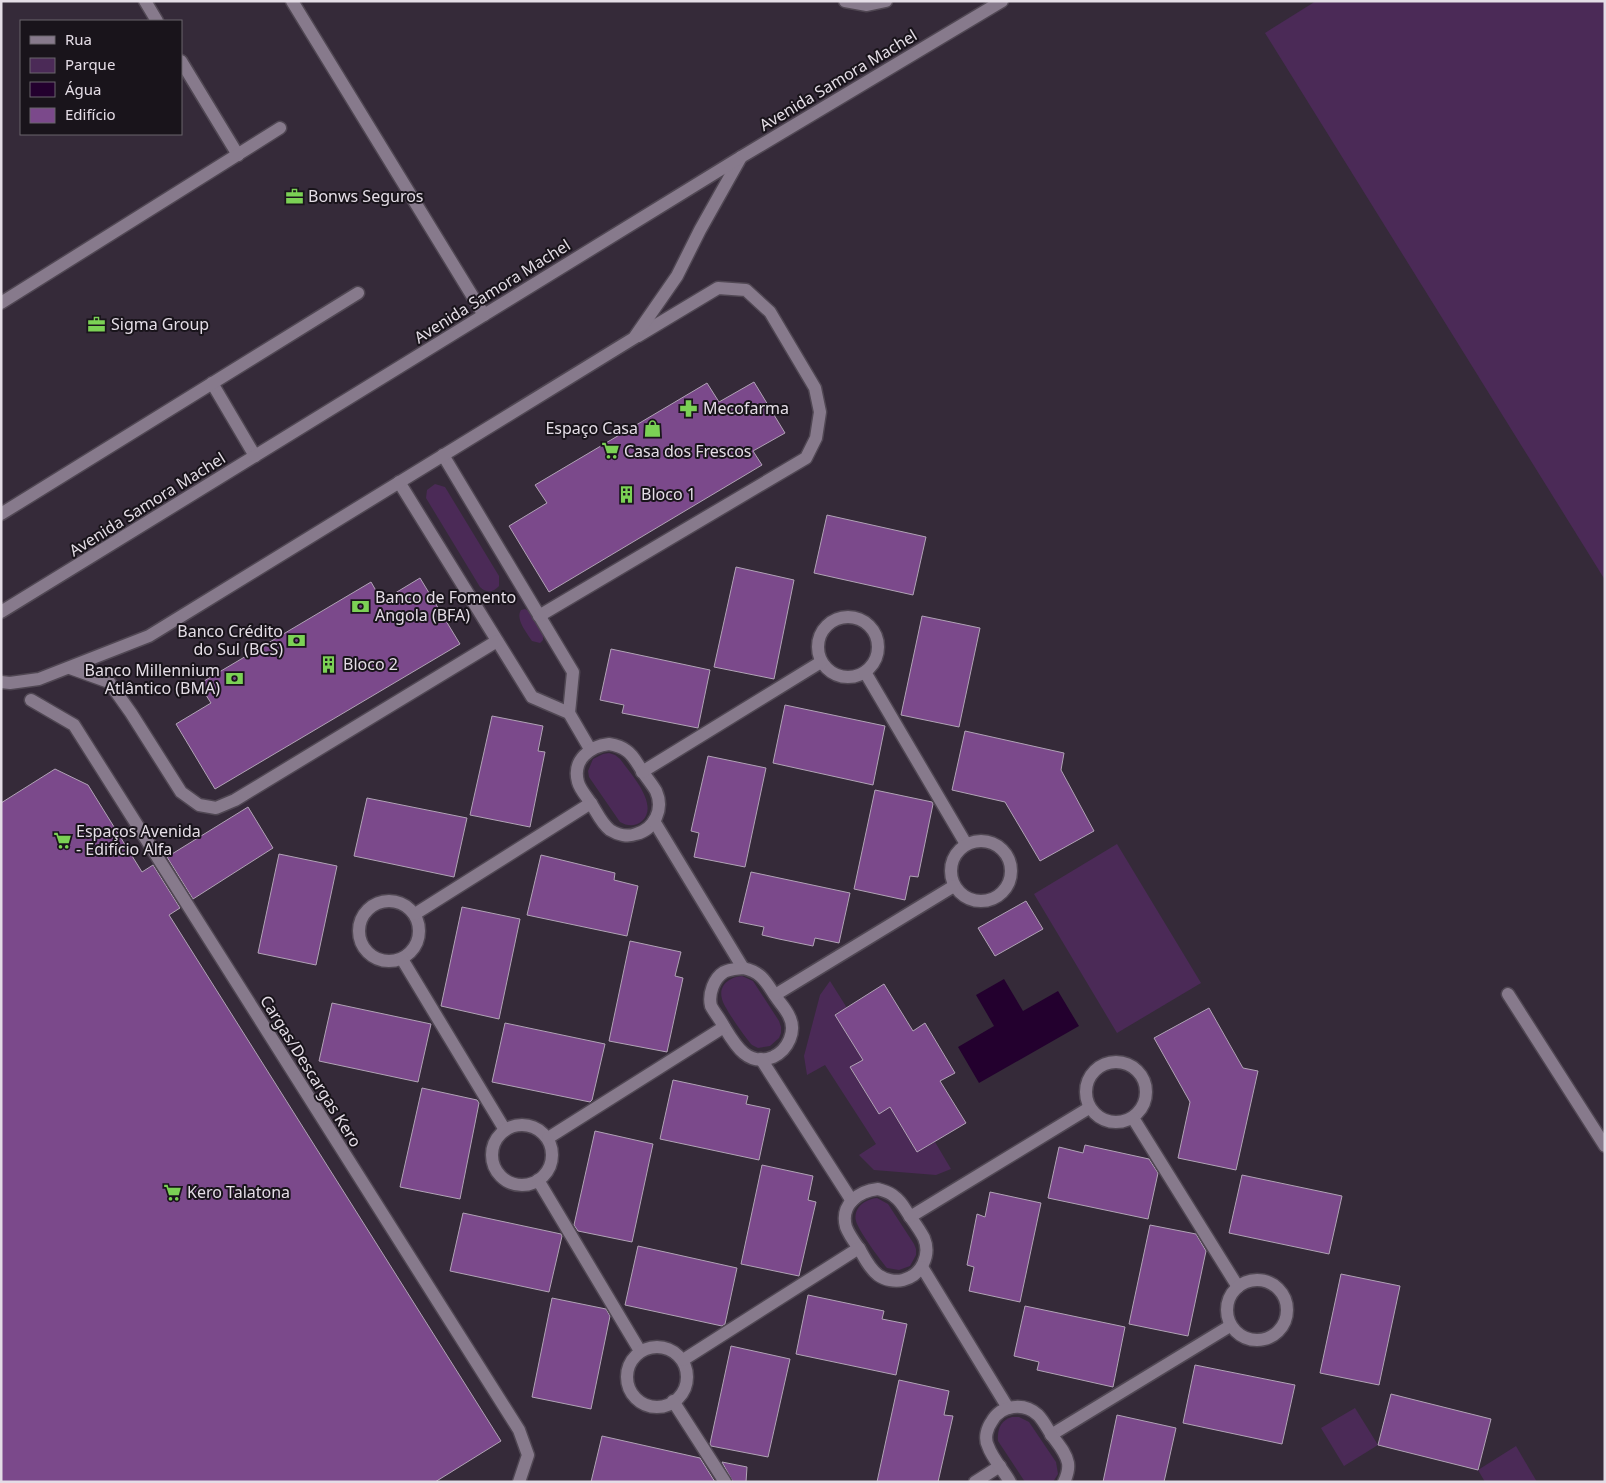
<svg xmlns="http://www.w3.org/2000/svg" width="1606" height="1483" viewBox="0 0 1606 1483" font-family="'Noto Sans',sans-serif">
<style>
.green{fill:#4b2a57}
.water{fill:#23002e}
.building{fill:#7b498b;stroke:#b1a3b6}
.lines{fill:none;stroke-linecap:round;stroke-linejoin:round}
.service-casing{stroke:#504753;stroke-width:15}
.secondary-casing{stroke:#504753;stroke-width:15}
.service{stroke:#877a8c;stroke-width:12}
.secondary{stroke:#877a8c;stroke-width:12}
.labels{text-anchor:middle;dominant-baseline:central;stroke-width:4;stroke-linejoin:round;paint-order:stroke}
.street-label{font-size:16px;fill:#e4dde6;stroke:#19141b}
.poi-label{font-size:16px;fill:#e4dde6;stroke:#19141b;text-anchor:start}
</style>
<rect width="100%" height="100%" fill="#352a39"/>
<g class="green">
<polygon points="1316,1 1605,1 1605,580 1265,33"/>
<path d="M435,484l10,3 54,89v10c-6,7 -13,7 -19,1l-54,-89 1,-8z"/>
<path d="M525,609l4,2 14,23v6l-3,3 -8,-2c-5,-8 -17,-22 -11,-31z"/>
<path d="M609,753l6,2 5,4c10,14 40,46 22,62 -7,6 -15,5 -22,1l-31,-45 -1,-6 5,-12 10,-5z"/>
<polygon points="1117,844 1201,983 1117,1033 1034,894"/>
<path d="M742,976l11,5 26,40 2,6v6l-2,5 -9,8 -12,2 -6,-3c-6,-6 -29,-39 -30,-46 -4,-14 8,-22 20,-23z"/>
<polygon points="830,981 847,1008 835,1014 863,1060 850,1068 879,1114 890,1107 917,1152 935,1142 951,1169 936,1175 874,1170 859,1155 876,1144 825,1065 807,1075 804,1056 820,995"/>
<path d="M877,1198l11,6 26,40 2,5v6l-6,11 -11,4 -12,-2c-6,-7 -29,-38 -31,-47 -3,-13 9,-22 21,-23z"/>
<polygon points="1355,1408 1378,1445 1344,1466 1321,1428"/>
<path d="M1012,1417h7l10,5 27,40 2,12 -5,8h-28l-27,-41c-1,-12 3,-21 14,-24z"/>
<polygon points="1516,1446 1537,1482 1485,1482 1478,1470"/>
</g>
<polygon class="water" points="1004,979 1023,1011 1058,991 1079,1026 979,1083 958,1047 994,1026 976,995"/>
<g class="building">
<polygon points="754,382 785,433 753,451 762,465 549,592 509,526 547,503 535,485 707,383 719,402"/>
<polygon points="827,515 926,537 913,595 814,573"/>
<polygon points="736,567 794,580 774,679 714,667"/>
<polygon points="420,578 460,644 215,789 176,724 211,703 199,684 371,582 382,601"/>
<polygon points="922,616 980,628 959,727 901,715"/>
<polygon points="611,649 710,670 698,728 622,713 624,705 600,700"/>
<polygon points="785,705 885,726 873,785 773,763"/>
<polygon points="492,716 543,726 538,751 545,752 530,827 470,815"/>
<polygon points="965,731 1064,753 1061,770 1094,831 1040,861 1005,802 952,790"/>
<polygon points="708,756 766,768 745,867 694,857 699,833 691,831"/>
<polygon points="55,769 88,785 142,872 153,865 180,908 169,915 501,1441 435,1482 1,1482 1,803"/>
<polygon points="875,790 932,802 933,804 918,877 910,876 905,900 854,889"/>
<polygon points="367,798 467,818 454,877 354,856"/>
<polygon points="248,807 273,848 193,899 167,857"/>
<polygon points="279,854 337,866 316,965 258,953"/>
<polygon points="541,855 615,873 614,880 638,886 627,936 527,915"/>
<polygon points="751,872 850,893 839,943 815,938 813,946 779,939 762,935 764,927 739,922"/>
<polygon points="1026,901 1043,929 995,956 978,928"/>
<polygon points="462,907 520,919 499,1019 441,1006"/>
<polygon points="630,941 681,952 675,976 683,978 667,1052 609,1041"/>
<polygon points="884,984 913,1031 925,1023 955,1073 940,1081 966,1123 917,1152 890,1107 879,1114 850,1067 863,1060 835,1015"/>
<polygon points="332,1003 431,1024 418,1082 319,1061"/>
<polygon points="1209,1008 1243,1068 1258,1071 1236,1170 1178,1158 1190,1102 1154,1038"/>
<polygon points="505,1023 605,1044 592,1100 590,1102 492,1082"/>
<polygon points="673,1080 748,1096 746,1104 770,1109 759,1160 660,1139"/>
<polygon points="422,1088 477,1100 479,1103 460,1199 400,1187"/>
<polygon points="595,1131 653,1144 632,1242 578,1231 574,1225"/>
<polygon points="1085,1145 1149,1159 1158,1173 1148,1219 1048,1198 1059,1147 1083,1153"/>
<polygon points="762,1165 813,1176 808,1200 816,1202 799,1276 741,1264"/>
<polygon points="1242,1175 1342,1196 1329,1254 1229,1233"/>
<polygon points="990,1192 1041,1203 1020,1302 969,1291 974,1267 967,1265 977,1214 985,1217"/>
<polygon points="463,1213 561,1234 562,1236 549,1292 450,1271"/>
<polygon points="1150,1225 1196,1234 1206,1251 1188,1336 1129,1324"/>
<polygon points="638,1246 737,1268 725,1324 722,1326 625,1305"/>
<polygon points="1341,1274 1400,1286 1379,1385 1320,1373"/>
<polygon points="808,1295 884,1311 882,1319 907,1324 896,1375 796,1354"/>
<polygon points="552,1298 606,1309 610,1316 591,1409 532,1397"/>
<polygon points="1025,1306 1125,1327 1113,1387 1037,1370 1039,1362 1014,1356"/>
<polygon points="731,1346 790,1359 768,1457 711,1446 710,1444"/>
<polygon points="1195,1365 1295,1385 1282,1444 1183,1423"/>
<polygon points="899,1380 949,1391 944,1415 953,1416 938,1482 877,1482"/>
<polygon points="1391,1394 1491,1419 1478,1470 1378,1445"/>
<polygon points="1117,1415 1176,1428 1164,1482 1103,1482"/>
<polygon points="602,1436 700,1458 715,1482 591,1482"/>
<polygon points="722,1462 747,1467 746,1482 733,1482"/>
</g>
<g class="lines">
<defs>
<g id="service">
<polyline points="145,1 157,21"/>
<polyline points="292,1 484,315"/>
<polyline points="845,1 867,5 886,1"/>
<polyline points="181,61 238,155"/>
<polyline points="1,303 280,128"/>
<polyline points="212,383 255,456"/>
<polyline points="443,455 573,672 569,713"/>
<polyline points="399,482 532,697 569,713 590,749"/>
<polyline points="1,514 358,293"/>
<polyline points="539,616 806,458 816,438 820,412 815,388 770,312 746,290 718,288 638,336"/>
<circle cx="848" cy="647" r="30"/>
<polyline points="70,668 109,682 131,713 181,792 199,805 216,808 235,800 497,641"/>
<polyline points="865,672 966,844"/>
<polyline points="1,682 10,683 39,679 149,636 634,338 677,276 700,230 741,157"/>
<polyline points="31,700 74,725 519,1430 528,1455 519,1482"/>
<path d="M609,744c7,1 13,3 18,7 6,4 10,12 14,18 4,7 11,15 15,22 8,18 -1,38 -20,43 -8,3 -18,1 -26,-4 -8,-6 -13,-17 -18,-25 -4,-7 -12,-15 -14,-23 -6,-22 12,-36 31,-38z"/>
<polyline points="642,772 821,662"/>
<polyline points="654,821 743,968"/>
<circle cx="981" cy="871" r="30"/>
<circle cx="389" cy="931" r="30"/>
<polyline points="415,914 591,803"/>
<polyline points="402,959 505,1130"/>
<path d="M743,968c19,4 23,14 33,29 4,6 10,12 13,19 8,15 -1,34 -16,41 -26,11 -39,-14 -50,-32 -3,-6 -9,-13 -12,-19 -3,-12 3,-28 13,-34 6,-3 13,-3 19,-4z"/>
<polyline points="1508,994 1605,1146"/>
<polyline points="775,995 954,886"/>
<polyline points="761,1059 852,1201"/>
<circle cx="1116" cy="1092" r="30"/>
<polyline points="1133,1118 1238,1287"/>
<circle cx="522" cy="1155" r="30"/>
<polyline points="548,1138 724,1027"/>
<polyline points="538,1180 640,1351"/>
<path d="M878,1189c6,2 12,3 17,8 6,4 10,12 14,18 5,7 11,15 15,23 7,17 -2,37 -21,42 -8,2 -18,0 -25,-5 -8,-6 -13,-16 -18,-25 -5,-7 -11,-15 -14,-23 -6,-22 12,-36 32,-38z"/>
<polyline points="910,1217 1089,1108"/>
<polyline points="922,1267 1008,1408"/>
<circle cx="1257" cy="1310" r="30"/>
<circle cx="657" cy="1377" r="30"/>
<polyline points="683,1360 859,1248"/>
<polyline points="673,1401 725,1482"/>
<polyline points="1051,1435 1230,1326"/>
<polyline points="975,1482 1000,1466"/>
<path d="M1010,1482c-6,-11 -18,-24 -22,-36 -4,-8 -1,-18 4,-25 9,-16 32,-19 46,-6 6,6 10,15 15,22 6,8 13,16 15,26 1,7 -1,13 -4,19"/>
</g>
<polyline id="secondary" points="1,612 741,157 1002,1"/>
</defs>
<use href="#service" class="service-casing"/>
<use href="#secondary" class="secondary-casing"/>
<use href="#service" class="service"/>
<use href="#secondary" class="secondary"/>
</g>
<defs>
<symbol id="office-bare" viewBox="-9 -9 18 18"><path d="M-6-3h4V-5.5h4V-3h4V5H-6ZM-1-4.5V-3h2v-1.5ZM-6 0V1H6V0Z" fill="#7bd155" stroke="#19141b" stroke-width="2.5" paint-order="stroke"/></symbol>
<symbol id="pharmacy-bare" viewBox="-9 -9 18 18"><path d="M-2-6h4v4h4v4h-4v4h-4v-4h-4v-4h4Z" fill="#7bd155" stroke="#19141b" stroke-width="2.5" paint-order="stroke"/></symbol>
<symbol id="shop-bare" viewBox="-9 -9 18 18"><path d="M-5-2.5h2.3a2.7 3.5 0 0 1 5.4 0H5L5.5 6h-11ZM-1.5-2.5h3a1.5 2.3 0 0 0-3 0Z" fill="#7bd155" stroke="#19141b" stroke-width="2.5" paint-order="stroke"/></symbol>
<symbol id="supermarket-bare" viewBox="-9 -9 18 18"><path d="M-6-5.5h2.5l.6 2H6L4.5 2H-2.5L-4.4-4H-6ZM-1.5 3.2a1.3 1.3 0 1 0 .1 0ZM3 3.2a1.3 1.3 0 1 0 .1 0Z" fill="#7bd155" stroke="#19141b" stroke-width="2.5" paint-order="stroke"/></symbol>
<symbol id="building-bare" viewBox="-9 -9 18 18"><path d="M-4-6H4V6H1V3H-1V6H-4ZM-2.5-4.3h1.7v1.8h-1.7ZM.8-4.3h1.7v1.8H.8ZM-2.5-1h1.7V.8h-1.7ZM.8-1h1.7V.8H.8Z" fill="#7bd155" stroke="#19141b" stroke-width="2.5" paint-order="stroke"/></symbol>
<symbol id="bank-bare" viewBox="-9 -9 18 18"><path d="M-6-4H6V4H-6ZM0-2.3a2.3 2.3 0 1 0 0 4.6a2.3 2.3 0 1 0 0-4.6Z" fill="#7bd155" stroke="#19141b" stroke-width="2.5" paint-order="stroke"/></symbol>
</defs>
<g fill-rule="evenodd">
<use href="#office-bare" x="282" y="184" width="25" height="25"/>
<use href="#office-bare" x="84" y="312" width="25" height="25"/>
<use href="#pharmacy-bare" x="676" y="396" width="25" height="25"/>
<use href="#shop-bare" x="640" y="416" width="25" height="25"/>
<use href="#supermarket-bare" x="598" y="438" width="25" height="25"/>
<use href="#building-bare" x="614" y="482" width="25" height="25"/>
<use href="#bank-bare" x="348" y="594" width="25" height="25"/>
<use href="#bank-bare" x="284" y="628" width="25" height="25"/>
<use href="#building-bare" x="316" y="652" width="25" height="25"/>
<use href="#bank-bare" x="222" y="666" width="25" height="25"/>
<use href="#supermarket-bare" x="50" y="828" width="25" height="25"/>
<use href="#supermarket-bare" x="160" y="1180" width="25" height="25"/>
</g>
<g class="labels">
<g class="street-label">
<text transform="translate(838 80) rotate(-31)">Avenida Samora Machel</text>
<text transform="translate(492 291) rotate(-32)">Avenida Samora Machel</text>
<text transform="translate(147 504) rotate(-32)">Avenida Samora Machel</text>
<text transform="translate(311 1071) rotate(58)">Cargas/Descargas Kero</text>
</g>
<g class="poi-label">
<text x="308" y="196">Bonws Seguros</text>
<text x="111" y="324">Sigma Group</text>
<text x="703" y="408">Mecofarma</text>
<text x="638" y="428" text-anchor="end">Espaço Casa</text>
<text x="624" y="451">Casa dos Frescos</text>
<text x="641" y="494">Bloco 1</text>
<text x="375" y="597">Banco de Fomento<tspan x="375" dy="18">Angola (BFA)</tspan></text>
<text x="283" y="631" text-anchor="end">Banco Crédito<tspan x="283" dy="18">do Sul (BCS)</tspan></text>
<text x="343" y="664">Bloco 2</text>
<text x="220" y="670" text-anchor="end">Banco Millennium<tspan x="220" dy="18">Atlântico (BMA)</tspan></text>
<text x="76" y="831">Espaços Avenida<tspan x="76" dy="18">- Edifício Alfa</tspan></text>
<text x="187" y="1192">Kero Talatona</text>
</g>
</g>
<rect width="1606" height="1483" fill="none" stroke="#e4dde6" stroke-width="5"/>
<rect x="20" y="20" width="162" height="115" fill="#19141b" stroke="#6a646c"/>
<rect x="30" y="36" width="25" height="8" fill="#877a8c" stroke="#6a646c"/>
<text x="65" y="45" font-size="15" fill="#e4dde6">Rua</text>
<rect x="30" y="58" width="25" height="15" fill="#4b2a57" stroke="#6a646c"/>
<text x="65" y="70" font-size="15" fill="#e4dde6">Parque</text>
<rect x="30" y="82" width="25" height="15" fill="#23002e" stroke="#6a646c"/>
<text x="65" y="95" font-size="15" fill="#e4dde6">Água</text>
<rect x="30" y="108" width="25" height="15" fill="#7b498b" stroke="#6a646c"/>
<text x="65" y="120" font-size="15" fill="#e4dde6">Edifício</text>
</svg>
